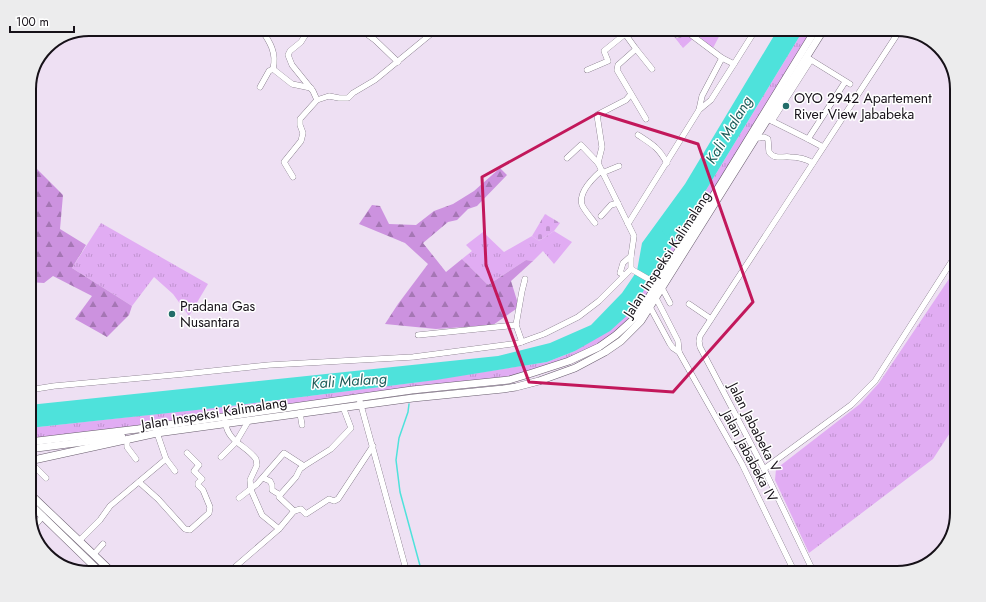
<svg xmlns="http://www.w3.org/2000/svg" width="986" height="602" viewBox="0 0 986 602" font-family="Jost,sans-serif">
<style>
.grass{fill:url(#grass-tufts)}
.forest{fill:url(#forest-firs)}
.cemetery{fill:url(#cemetery-stones)}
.water{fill:#4ee2db}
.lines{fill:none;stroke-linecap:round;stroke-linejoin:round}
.stream{stroke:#4ee2db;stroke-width:1.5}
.river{stroke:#4ee2db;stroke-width:8}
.minor-casing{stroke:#685c6d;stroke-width:6}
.major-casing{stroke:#685c6d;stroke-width:8}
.minor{stroke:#fff;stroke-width:5.5}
.major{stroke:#fff;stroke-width:7}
.marked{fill:none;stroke:#c2185b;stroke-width:3;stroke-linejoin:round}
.poi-dot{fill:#226d69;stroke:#fff;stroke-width:1.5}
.labels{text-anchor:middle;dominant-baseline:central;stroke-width:3;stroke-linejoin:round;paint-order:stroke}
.poi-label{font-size:14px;fill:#161118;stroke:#fff;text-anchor:start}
.street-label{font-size:14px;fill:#161118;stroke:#fff}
.water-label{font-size:15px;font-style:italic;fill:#205d59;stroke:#fff}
.rim{fill:none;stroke:#161118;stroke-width:2}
</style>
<defs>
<pattern id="grass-tufts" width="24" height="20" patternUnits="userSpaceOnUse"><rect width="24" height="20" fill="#e1acf3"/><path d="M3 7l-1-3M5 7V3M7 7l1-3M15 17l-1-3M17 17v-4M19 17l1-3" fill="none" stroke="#c093d0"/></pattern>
<pattern id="forest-firs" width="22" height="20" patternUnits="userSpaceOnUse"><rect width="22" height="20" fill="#cc92df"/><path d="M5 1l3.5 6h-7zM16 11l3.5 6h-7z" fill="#a576b4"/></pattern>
<pattern id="cemetery-stones" width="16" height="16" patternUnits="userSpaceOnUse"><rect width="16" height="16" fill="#e1acf3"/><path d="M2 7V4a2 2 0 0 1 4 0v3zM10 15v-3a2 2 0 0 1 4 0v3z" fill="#c093d0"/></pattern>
</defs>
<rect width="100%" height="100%" fill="#eee0f3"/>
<g class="grass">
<polygon points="668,29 723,29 713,48 697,35 683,48"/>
<polygon points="804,29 816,29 637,316 599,347 532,373 29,442 29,428 247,404 419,382 547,362 575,351 631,312 650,280 655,274"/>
<polygon points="101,223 208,284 189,316 173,294 154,277 132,306 72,268"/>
<polygon points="554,231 572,242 554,264 543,251 533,261 526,260 488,285 462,259 472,251 466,245 483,232 504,252 532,236 539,241"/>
<polygon points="957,267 957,422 933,459 809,553 775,480 776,469 860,404 879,383"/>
</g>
<g class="forest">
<polygon points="29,161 63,195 60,229 86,245 72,268 132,306 129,315 107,337 75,319 92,296 53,276 44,283 29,282"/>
<polygon points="500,168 507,175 477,206 468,209 457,220 448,222 423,243 446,272 462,259 488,285 526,260 533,261 511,281 519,307 493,325 436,329 385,324 398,304 428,264 405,243 359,224 372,205 380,206 389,224 416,225 434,211 453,204 474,191"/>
</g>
<polygon class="cemetery" points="545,214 560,223 554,231 539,241 532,236"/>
<polygon class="water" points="778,29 804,29 655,274 650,280 631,312 610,331 575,351 547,362 436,380 215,408 29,428 29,405 498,356 550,343 591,325 622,293 637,271 642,243 685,184"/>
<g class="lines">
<polyline class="stream" points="409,404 408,412 399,438 396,460 400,492 422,573"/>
<polyline class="river" points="667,231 717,150"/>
<defs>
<g id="minor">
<path d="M261,29c9,13 16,24 12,40"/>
<polyline points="300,29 307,34"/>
<polyline points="360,29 375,40 398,62"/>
<polyline points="624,29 623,31 636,49 618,65 617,70 646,119"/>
<polyline points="677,35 685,33 690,34 722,58 734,64 756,29"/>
<polyline points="636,49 652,69"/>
<polyline points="45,51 57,42"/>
<polyline points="808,58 850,84"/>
<polyline points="587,70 608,61 604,51 625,34"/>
<polyline points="260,87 269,71 273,69 292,84 311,88"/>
<polyline points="317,100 329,96 339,98 348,98 353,93 375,80 437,29"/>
<polyline points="699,110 711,100 734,64"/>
<polyline points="768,119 808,139 845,82"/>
<polyline points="772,121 811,60"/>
<path d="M638,135c15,10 20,12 29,28"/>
<path d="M757,136l2,2 5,-1 4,2 1,13c6,8 13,4 21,5 8,0 16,2 23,6"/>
<polyline points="808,139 823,147"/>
<polyline points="598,163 602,147 597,115 626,100 631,94"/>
<polyline points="602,173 619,166"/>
<polyline points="293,177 284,162 301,141 303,133 300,125 300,119 317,100 313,91 292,65 288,55 290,51 301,42 309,29"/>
<polyline points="601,216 611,205 618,203"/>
<path d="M595,223c-4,-5 -10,-12 -13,-18 -4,-13 11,-27 19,-34"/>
<polyline points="628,224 699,110 702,96 722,58"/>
<polyline points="631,269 657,284"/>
<polyline points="625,275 620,273 623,263 631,256"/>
<polyline points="662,288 670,303"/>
<polyline points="653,297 656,298 678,341 679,352 742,464 795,573"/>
<polyline points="689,304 711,319"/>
<polyline points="647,305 650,307 670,344 673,348 679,352"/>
<polyline points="516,325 522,342"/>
<polyline points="418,335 516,325 522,291 525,279"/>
<polyline points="29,390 54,386 184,374 269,365 413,357 519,343 544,334 578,317 599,301 631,269 631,256 634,236 598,163 581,145 567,158"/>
<polyline points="359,398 407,573"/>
<polyline points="300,413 302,425"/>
<path d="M225,421c3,22 20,23 31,38l1,6 -7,15 1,10 11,25 17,14"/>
<polyline points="156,430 166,459 175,471"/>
<polyline points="127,440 127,447 136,459"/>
<polyline points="221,457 236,442 249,420"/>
<polyline points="29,461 46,478"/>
<polyline points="764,469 851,405 875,381 957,253"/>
<polyline points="263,478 270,481 272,485 272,490 280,495 279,497 294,511"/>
<polyline points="139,482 158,499 185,529 190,530 209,513 210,507 203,490 198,485 198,483 202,479 194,471 199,465 187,453"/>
<polyline points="280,495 296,477 300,469 304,466"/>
<polyline points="239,498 257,484 284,453 304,466 331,449 351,428 343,407"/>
<polyline points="33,528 43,516"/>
<polyline points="80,540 100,520 110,506 166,459"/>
<polyline points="94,554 103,544"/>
<polyline points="152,570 154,573"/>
<polyline points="89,573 95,568"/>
<polyline points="228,573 279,529 294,511 301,509 306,514 329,499 334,501 338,499 373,446"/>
<polyline points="814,573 764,469 700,347 699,341 700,336 900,30"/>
</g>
<g id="major">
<polyline points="29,442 138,429 412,390 509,380 532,373 569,361 599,347 616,335 637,316 722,182 816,29"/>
<polyline points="29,449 122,437"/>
<polyline points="29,461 157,433 413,398 503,389 516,387 539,381 575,368 605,352 621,341 641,321 824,29"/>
<polyline points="29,493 113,573"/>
<polyline points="29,503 101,573"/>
</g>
</defs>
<use href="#minor" class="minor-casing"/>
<use href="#major" class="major-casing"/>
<use href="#minor" class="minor"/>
<use href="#major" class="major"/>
</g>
<path class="marked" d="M598,113l100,31 55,158 -80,90 -144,-10 -43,-117 -4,-88z"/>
<g class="poi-dot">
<circle cx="786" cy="106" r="4"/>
<circle cx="172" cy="314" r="4"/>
</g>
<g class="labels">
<g class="poi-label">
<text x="794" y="98">OYO 2942 Apartement<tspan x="794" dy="16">River View Jababeka</tspan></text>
<text x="180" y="306">Pradana Gas<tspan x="180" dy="16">Nusantara</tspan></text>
</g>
<g class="street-label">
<text transform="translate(667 254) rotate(-57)">Jalan Inspeksi Kalimalang</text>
<text transform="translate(214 413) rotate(-9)">Jalan Inspeksi Kalimalang</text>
<text transform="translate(755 427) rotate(63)">Jalan Jababeka V</text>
<text transform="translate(750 456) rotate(62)">Jalan Jababeka IV</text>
</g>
<g class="water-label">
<text transform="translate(729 130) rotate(-59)">Kali Malang</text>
<text transform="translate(349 381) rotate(-4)">Kali Malang</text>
</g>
</g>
<path d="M0 0H986V602H0ZM89 36H897A53 53 0 0 1 950 89V513A53 53 0 0 1 897 566H89A53 53 0 0 1 36 513V89A53 53 0 0 1 89 36Z" fill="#ececed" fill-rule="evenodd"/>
<path class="rim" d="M89 36H897A53 53 0 0 1 950 89V513A53 53 0 0 1 897 566H89A53 53 0 0 1 36 513V89A53 53 0 0 1 89 36Z"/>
<path d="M10 26v6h64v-6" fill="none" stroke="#161118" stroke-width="2"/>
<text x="16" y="26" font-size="12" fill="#161118" stroke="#ffffff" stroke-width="3" paint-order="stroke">100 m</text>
</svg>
